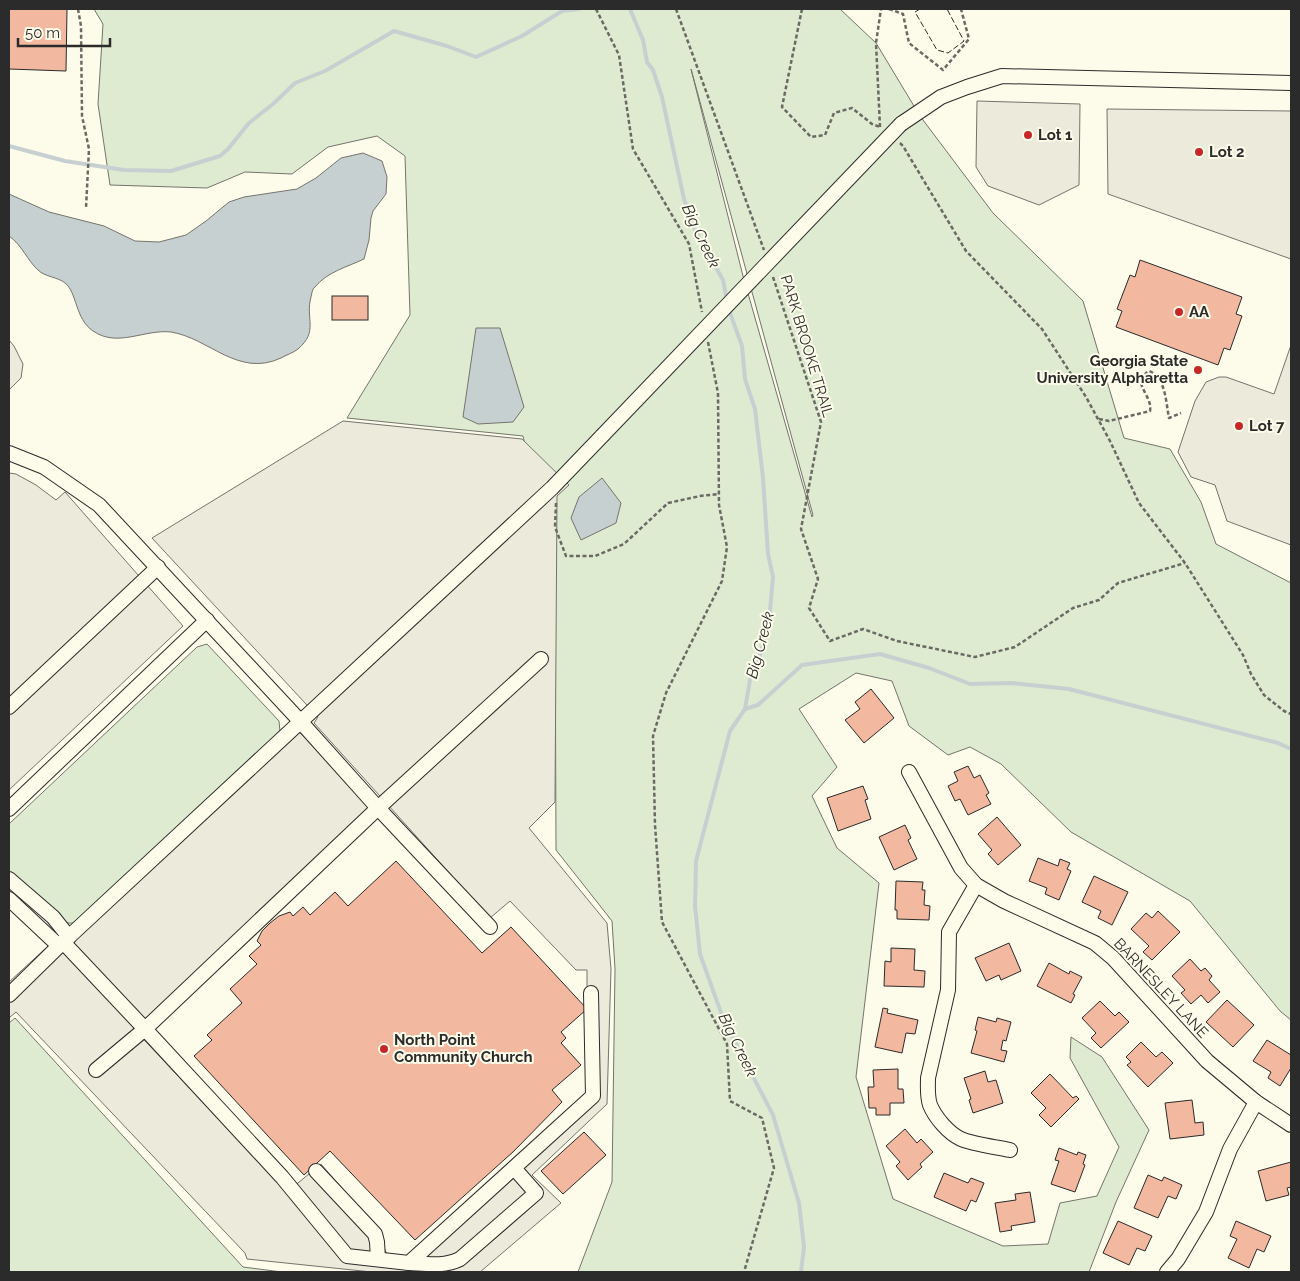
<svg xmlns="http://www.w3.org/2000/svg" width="1300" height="1281" viewBox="0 0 1300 1281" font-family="Raleway,sans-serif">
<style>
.green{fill:#deebd1;stroke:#74746e;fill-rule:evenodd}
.parking{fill:#eceadb;stroke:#74746e}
.water{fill:#c7d0d0;stroke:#74746e}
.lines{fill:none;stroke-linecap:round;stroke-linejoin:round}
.stream{stroke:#c7d0d0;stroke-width:4}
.building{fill:#f2b8a0;stroke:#2b2b2b}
.minor-casing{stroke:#2b2b2b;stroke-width:16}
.path{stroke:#6a6964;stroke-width:2.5;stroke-dasharray:4 2.5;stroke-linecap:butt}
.minor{stroke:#fdfbea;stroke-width:14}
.minor-bridge-casing{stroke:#2b2b2b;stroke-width:16;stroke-linecap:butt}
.minor-bridge{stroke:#fdfbea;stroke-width:14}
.fence{stroke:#2b2b2b;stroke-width:1;stroke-dasharray:6 2.5;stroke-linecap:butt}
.poi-dot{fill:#c62828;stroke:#fdfbea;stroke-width:2}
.labels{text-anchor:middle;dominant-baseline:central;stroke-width:4;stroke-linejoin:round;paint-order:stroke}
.poi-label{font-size:15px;font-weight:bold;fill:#2b2b2b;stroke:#fdfbea;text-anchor:start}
.street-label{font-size:15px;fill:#2b2b2b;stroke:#fdfbea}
.water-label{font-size:16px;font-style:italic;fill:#2b2b2b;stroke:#fdfbea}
</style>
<rect width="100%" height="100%" fill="#fdfbea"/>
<g class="green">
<path d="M94,9h746l36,34 44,73 73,97 90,88 41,137 46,11 31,53 15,42 75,39v437l-11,-9 -90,-110 -119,-69 -70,-68 -31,-17 -22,8 -39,-29 -17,-45 -36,-8 -57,36 38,58 -25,29 25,52 42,35 -23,194 37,122 110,47 45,-2 12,-41 37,-7 22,-49 -49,-89 1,-21 31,20 47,73 -33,72 -27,70h-511l34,-90 3,-213 -3,-48 -56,-71 -1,-273 -32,-141 -176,-18 63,-103 -5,-159 -28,-20 -49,11 -36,27 -47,-2 -38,16 -97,-3 -12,-81 5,-80zM691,69l122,446 -1,2 -69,-241z"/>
<polygon points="207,644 279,721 280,732 75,923 64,923 9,871 9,824 197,647"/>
<polygon points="15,1018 243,1267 282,1272 9,1272 9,1023"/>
</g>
<g class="parking">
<polygon points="977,101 1080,104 1079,185 1039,205 988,186 976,167"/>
<polygon points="1107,109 1291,111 1291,259 1108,194"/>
<polygon points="9,340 14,346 23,364 21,378 9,390"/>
<polygon points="1291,345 1291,545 1227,521 1215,485 1191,477 1178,452 1195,401 1206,382 1219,377 1226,377 1274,394"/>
<polygon points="343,421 522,439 569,485 557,496 555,802 529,828 607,923 611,969 607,1104 532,1175 561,1203 480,1272 372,1272 247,1259 245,1253 16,1012 9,1018 9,982 291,723 372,809 134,1029 285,1190 298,1183 321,1164 376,1228 388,1257 410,1259 587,1093 587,970 576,970 510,901 490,918 314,723 318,717 152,538"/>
<polygon points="9,473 16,474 36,485 56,500 65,492 183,626 9,790"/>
</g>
<g class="water">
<path d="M363,153l19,8 5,16 -1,17 -13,17 -2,7 -2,22 -5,19c-17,8 -37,13 -49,28 -3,2 -3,6 -4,10 -6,22 8,34 -13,52 -5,4 -12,6 -17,9 -43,20 -72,-20 -110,-26 -27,-3 -53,16 -78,-1 -18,-12 -16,-39 -28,-48 -7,-6 -20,-6 -27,-13 -11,-10 -16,-25 -29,-34v-42l40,18 55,14 31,15 24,1 27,-7 20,-14 23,-19 15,-5 53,-8 19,-11 25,-20z"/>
<polygon points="476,328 500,328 524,407 513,422 478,424 463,417"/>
<polygon points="602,478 621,503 616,523 581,540 571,518 579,497"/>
</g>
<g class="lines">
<g class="stream">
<polyline points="630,9 643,40 647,62 653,70 662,97 684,199 695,230 723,280 727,301"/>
<polyline points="9,146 65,161 124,170 171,171 220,156 228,149 249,123 273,104 295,83 325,71 394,31 447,46 476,57 522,36 562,11 579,9"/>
<polyline points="729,310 742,346 745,379 755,409 763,478 768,554 773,577 770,611 764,641 757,665 751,674 745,709 730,731 696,861 695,906 700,954 724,1021 773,1115 799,1203 804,1247 801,1272"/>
<polyline points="745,709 758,705 802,665 880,654 929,668 970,684 1012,683 1069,689 1278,743 1291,749"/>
</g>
</g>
<g class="building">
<polygon points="9,9 67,9 66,71 9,69"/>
<polygon points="1140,260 1242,297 1236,314 1242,316 1230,350 1224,348 1218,365 1116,327 1122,311 1117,309 1130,275 1135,277"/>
<rect x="332" y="296" width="36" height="24"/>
<polygon points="871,689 894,718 864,743 845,720 860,709 855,702"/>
<polygon points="968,766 974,778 980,775 989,793 986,795 991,804 968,815 960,799 955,801 948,786 958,781 954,772"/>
<polygon points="863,786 868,799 865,800 871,819 838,831 827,798"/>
<polygon points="997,817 1021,845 998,865 988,854 992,850 978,834"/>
<polygon points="905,825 911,838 908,840 917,859 894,870 879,837"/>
<polygon points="1038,858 1058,866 1060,859 1070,863 1067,869 1071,871 1059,900 1045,894 1047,888 1029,881"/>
<polygon points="396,861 482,953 511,927 587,1009 561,1032 566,1038 561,1043 581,1065 552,1090 562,1102 514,1151 415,1240 330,1151 304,1175 194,1056 212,1040 207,1035 242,1003 230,989 257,964 249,956 261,945 257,941 262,931 270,923 279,916 290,912 293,916 303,907 310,915 335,892 348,906"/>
<polygon points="1094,876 1128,892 1112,925 1098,918 1101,911 1082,902"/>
<polygon points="896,881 923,882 922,890 925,890 924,905 930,906 929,920 897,919 897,910 895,910"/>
<polygon points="1158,911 1180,932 1152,960 1143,952 1149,946 1131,929 1146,913 1152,918"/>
<polygon points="1009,943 1021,971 1001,980 999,975 986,981 975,958"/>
<polygon points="891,948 915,949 914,970 925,971 924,987 884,986 885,961 891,962"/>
<polygon points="1190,959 1201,971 1205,968 1212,976 1209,980 1220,992 1208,1003 1201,995 1191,1004 1181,993 1185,990 1172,976"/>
<polygon points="1049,963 1069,974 1070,971 1082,977 1073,994 1075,995 1071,1003 1037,986"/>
<polygon points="1227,1000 1254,1025 1233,1047 1206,1022"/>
<polygon points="1100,1001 1115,1016 1119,1012 1129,1022 1101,1048 1091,1038 1096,1033 1082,1018"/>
<polygon points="883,1008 888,1009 887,1013 918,1020 915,1034 906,1033 902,1053 875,1047"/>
<polygon points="978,1017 996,1022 997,1018 1011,1022 1006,1041 1003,1040 1001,1050 1007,1051 1004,1062 971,1053 977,1031 975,1030"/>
<polygon points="1267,1040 1291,1055 1291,1068 1280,1086 1268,1078 1271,1072 1253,1061"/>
<polygon points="1141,1042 1156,1057 1162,1052 1173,1063 1148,1087 1127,1065 1131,1062 1126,1057"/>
<polygon points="898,1069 898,1089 903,1089 904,1103 890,1103 890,1115 876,1115 876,1108 869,1108 868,1087 874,1087 873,1070"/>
<polygon points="985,1071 988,1082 996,1080 1003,1103 973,1113 969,1100 971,1099 964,1078"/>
<polygon points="1050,1074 1073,1098 1076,1096 1079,1099 1051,1127 1039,1115 1046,1108 1031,1093"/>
<polygon points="1192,1100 1195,1123 1203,1122 1204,1135 1170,1139 1165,1103"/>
<polygon points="905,1129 917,1143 921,1139 933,1152 920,1164 922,1167 908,1180 896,1166 900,1162 886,1146"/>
<polygon points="584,1132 606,1155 563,1194 541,1171"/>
<polygon points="1059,1148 1077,1155 1078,1152 1086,1155 1083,1164 1085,1165 1075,1192 1051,1184 1059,1161 1055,1160"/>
<polygon points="1291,1162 1291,1187 1287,1188 1289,1195 1266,1201 1258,1171"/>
<polygon points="944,1173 968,1183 971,1178 984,1183 976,1202 971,1200 966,1211 934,1197"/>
<polygon points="1148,1175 1162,1181 1164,1177 1182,1185 1176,1199 1168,1196 1158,1218 1134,1208"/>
<polygon points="1030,1192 1035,1222 1011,1226 1012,1230 1000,1232 995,1203 1016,1200 1015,1194"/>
<polygon points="1118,1221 1152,1236 1145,1251 1137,1248 1129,1265 1103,1253"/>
<polygon points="1236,1221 1271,1236 1264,1252 1257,1249 1249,1268 1228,1258 1237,1239 1230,1236"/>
</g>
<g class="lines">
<defs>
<g id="minor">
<polyline points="901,124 941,97 967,87 1002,76 1291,83"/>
<polyline points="9,453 44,467 99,505 300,721 378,808 145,1029 63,942"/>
<polyline points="9,707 158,567"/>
<polyline points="909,772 961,868 976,885 1004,901 1095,943 1113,958 1207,1061 1256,1102 1291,1125"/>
<polyline points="9,809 207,620"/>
<polyline points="9,879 53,917 69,937"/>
<path d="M976,885l-27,47 -1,58 -20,88c0,9 -1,18 2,27 5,12 18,28 31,34 11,5 35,8 49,11"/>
<polyline points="9,899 59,946"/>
<polyline points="490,927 378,808 541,659"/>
<polyline points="9,995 59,946 552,488 602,436"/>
<polyline points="96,1070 145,1029 282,1177 347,1256 409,1263 593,1096 591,993"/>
<polyline points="316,1171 375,1234 377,1242 378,1259"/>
<path d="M409,1263c18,1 35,4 51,-4l76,-66 -22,-25"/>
<polyline points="1167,1272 1178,1259 1206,1212 1230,1149 1256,1102"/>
</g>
</defs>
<use href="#minor" class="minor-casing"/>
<g class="path">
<polyline points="78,9 81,26 82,116 89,149 86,208"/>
<polyline points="596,9 619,55 633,149 689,244 702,312"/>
<polyline points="676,9 764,250"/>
<polyline points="802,9 782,107 811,137 825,135 834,113 852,108 872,124 880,127"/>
<polyline points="889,9 903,14 909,43 943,70 969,39 961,9"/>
<polyline points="880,127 876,43 881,9"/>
<polyline points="900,143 903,146 966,251 1042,329 1086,397 1110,441 1139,503 1185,563 1243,655 1251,674 1264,695 1284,711 1291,714"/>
<polyline points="773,277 821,422 801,529 818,579 809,608 830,641 863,629 897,641 975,657 1015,647 1073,608 1099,600 1118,583 1185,563"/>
<polyline points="708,342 718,393 719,505 727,547 722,581 666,693 653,736 655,825 662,922 727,1044 730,1101 762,1118 774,1168 744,1272"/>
<path d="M1099,419l10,2 41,-10c2,-10 -7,-19 -9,-28l5,-10 3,-2c17,6 17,33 20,47l12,-5"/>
<polyline points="556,503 555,527 566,556 595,556 624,544 668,503 700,496 719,494"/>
</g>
<use href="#minor" class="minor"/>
<defs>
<polyline id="minor-bridge" points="602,436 901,124"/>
</defs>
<use href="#minor-bridge" class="minor-bridge-casing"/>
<use href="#minor-bridge" class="minor-bridge"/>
<polyline class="fence" points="920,9 915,12 937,50 948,53 964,41 947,9"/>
</g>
<g class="poi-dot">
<circle cx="1028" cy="135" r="5"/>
<circle cx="1199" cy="152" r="5"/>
<circle cx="1179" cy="312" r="5"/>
<circle cx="1198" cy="370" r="5"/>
<circle cx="1239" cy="426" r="5"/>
<circle cx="384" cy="1049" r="5"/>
</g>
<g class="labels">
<g class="poi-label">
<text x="1038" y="135">Lot 1</text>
<text x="1209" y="152">Lot 2</text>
<text x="1189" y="312">AA</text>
<text x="1188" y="361" text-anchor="end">Georgia State<tspan x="1188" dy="17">University Alpharetta</tspan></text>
<text x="1249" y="426">Lot 7</text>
<text x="394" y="1040">North Point<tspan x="394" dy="17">Community Church</tspan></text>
</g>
<g class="street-label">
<text transform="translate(807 346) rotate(73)">PARK BROOKE TRAIL</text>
<text transform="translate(1161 988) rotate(47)">BARNESLEY LANE</text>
</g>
<g class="water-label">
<text transform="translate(701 236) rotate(65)">Big Creek</text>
<text transform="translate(760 645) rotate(-75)">Big Creek</text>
<text transform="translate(738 1045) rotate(64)">Big Creek</text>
</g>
</g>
<rect width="1300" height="1281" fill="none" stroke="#2b2b2b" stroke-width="20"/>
<path d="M18 38v8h92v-8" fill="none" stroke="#2b2b2b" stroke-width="2.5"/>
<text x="25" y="38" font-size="15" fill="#2b2b2b" stroke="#fdfbea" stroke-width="4" paint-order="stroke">50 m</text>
</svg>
